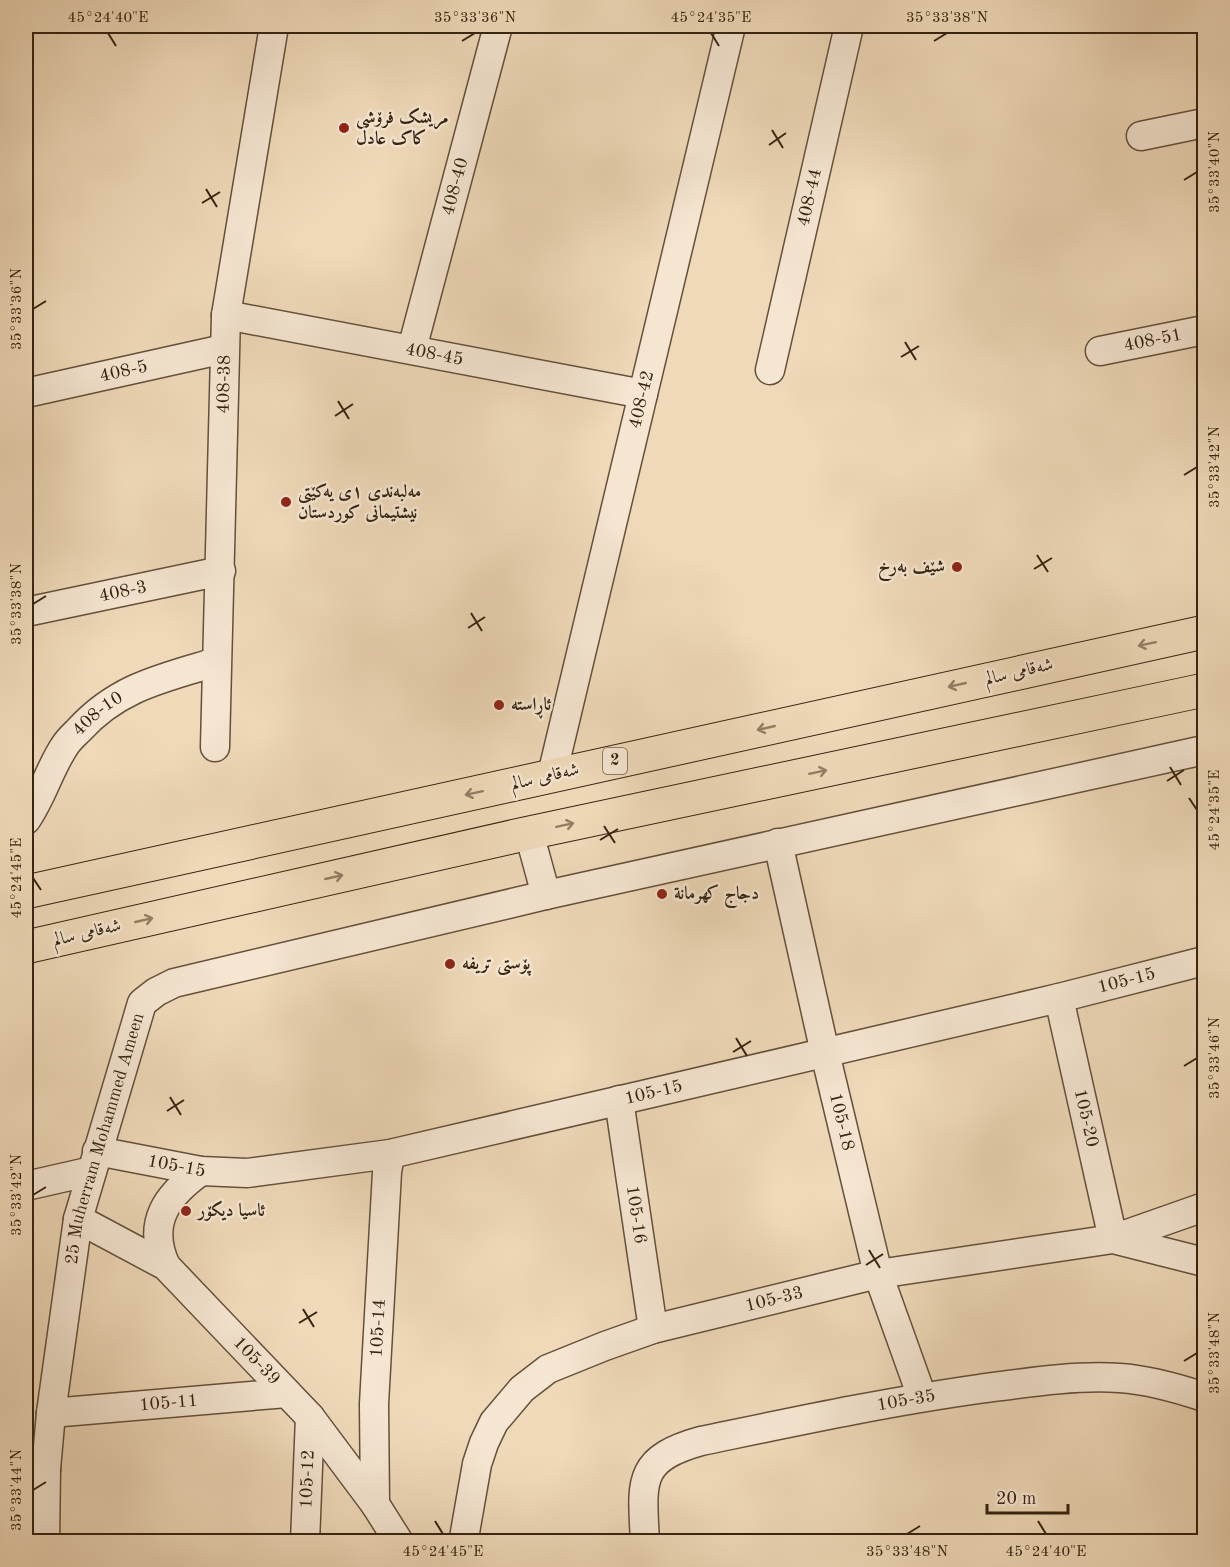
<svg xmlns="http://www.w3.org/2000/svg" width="1230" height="1567" viewBox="0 0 1230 1567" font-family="'Old Standard TT',Amiri,serif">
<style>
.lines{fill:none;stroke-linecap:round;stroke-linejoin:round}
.minor-casing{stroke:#64503b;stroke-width:31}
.major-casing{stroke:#352311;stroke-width:35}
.minor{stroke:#f5e6d2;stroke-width:28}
.major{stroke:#efd9b9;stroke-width:33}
.oneway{stroke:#927e65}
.ticks{fill:none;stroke:#352311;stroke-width:2}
.poi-dot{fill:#8f2418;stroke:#f5e6d2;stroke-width:2}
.labels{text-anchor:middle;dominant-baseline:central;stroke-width:5;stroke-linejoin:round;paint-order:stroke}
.shield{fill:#f5e6d2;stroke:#6f5e4b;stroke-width:1.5}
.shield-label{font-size:16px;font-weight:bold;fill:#352311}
.poi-label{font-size:18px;font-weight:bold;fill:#352311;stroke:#f5e6d2;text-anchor:start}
.street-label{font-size:18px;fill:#352311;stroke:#f5e6d2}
.neatline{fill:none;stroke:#352311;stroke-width:2}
.ticks-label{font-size:15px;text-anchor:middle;fill:#352311}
</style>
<rect width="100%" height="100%" fill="#efd9b9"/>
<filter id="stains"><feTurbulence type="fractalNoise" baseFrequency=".00333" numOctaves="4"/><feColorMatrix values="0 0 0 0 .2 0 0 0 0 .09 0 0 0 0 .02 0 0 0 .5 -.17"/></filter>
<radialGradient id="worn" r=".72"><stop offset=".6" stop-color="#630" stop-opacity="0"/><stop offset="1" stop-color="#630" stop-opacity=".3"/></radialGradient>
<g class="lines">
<defs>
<g id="minor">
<polyline points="1141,136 1204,123"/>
<path id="s1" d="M226,315l417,79"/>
<path id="s2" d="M412,349l86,-323"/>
<path id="s3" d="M1100,351l104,-21"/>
<path id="s4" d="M770,370l79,-344"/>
<path id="s5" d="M26,393l198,-44"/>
<path id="s6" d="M26,612l195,-41"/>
<path id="s7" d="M215,747l11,-432 48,-289"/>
<path id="s8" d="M552,775l179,-749"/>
<path id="s9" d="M26,820c16,-23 23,-50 38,-73 4,-7 10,-12 15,-17 39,-43 84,-52 137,-68"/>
<polyline points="529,833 546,895"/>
<path id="s10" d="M778,843l47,210 53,221 44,123"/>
<path id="s11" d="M1059,998l54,241 91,-32"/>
<path id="s12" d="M619,1100l34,229"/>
<path id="s13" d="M97,1151l104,20 46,2 143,-19 669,-156 145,-37"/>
<polyline points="26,1186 92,1171"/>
<path id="s14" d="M78,1219l88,47 144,151 65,87 24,38"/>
<path d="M166,1266c-20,-43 1,-71 35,-95"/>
<path id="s15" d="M51,1413l236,-20"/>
<path id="s16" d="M26,1502l20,-33 5,-56 27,-194 64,-216 14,-11 18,-9 372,-88 658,-145"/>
<path id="s17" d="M375,1504l-1,-100 13,-232 3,-18"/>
<polyline points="45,1542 46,1469"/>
<path id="s18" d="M305,1542l5,-125"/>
<path id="s19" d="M465,1542l-1,-4 13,-74 7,-21 10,-21 28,-33 26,-20 57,-23 48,-17 225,-55 235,-35 91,23"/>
<path id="s20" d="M645,1542c-3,-60 -9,-83 56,-101 92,-19 185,-39 278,-52 46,-6 94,-14 141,-11 29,2 57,10 84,19"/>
</g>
<g id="major">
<polyline points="26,892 1204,632"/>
<polyline points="26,947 529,833 1204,690"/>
</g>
</defs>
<use href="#minor" class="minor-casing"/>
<use href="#major" class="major-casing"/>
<use href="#minor" class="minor"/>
<use href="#major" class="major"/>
</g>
<defs><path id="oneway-shaft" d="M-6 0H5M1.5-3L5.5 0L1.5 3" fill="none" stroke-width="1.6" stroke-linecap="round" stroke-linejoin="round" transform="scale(1.5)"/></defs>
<g class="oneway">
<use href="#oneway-shaft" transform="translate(1147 644) rotate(168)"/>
<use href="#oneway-shaft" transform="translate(957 685) rotate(167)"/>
<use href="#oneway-shaft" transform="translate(766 728) rotate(167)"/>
<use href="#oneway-shaft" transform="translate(818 772) rotate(-12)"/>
<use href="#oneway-shaft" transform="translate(474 793) rotate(168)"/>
<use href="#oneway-shaft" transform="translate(565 825) rotate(-12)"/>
<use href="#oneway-shaft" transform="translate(334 877) rotate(-13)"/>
<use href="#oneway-shaft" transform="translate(144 920) rotate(-13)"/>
</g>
<path class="ticks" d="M108,33l8,13M711,33l8,13M462,41l13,-8M934,41l13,-8M772,130l11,18M769,145l17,-12M1184,180l13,-8M206,189l11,18M202,203l18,-11M33,309l13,-8M905,342l11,18M901,357l18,-11M338,401l11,18M335,416l18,-12M1184,475l13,-8M1037,555l11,17M1034,569l18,-11M33,604l13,-8M471,613l11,18M468,628l17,-11M1170,767l11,18M1167,781l17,-11M1189,798l8,12M604,826l11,17M600,840l18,-11M33,878l8,12M736,1038l11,18M733,1052l18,-11M1184,1066l13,-8M170,1097l11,18M167,1111l17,-11M33,1195l13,-8M869,1250l11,18M866,1265l17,-11M303,1309l11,18M299,1323l18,-11M1184,1361l13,-8M33,1490l13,-8M435,1521l8,13M1038,1521l8,13M907,1534l13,-8"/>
<g class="poi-dot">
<circle cx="344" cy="128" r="6"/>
<circle cx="286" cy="502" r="6"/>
<circle cx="957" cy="567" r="6"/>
<circle cx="499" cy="705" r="6"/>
<circle cx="662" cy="894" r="6"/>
<circle cx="450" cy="964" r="6"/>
<circle cx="186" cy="1211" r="6"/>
</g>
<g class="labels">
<rect class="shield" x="603" y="748" width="24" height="26" rx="4.5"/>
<g class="shield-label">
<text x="615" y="761">2</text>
</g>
<g class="poi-label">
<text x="356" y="118">مریشک فرۆشی<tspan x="356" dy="21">کاک عادل</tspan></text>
<text x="298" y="492">مەلبەندی ١ی یەکێتی<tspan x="298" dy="21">نیشتیمانی کوردستان</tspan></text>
<text x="945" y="567" text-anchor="end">شێف بەرخ</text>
<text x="511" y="705">ئاڕاستە</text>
<text x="674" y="894">دجاج كهرمانة</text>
<text x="462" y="964">پۆستی تریفە</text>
<text x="198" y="1211">ئاسیا دیكۆر</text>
</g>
<g class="street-label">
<text stroke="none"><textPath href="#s2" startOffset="168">408-40</textPath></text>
<text stroke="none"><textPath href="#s4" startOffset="177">408-44</textPath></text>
<text stroke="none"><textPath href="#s3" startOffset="54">408-51</textPath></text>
<text stroke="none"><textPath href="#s1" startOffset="212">408-45</textPath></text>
<text stroke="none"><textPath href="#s5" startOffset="100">408-5</textPath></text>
<text stroke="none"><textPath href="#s7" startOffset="363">408-38</textPath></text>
<text stroke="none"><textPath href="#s8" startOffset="386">408-42</textPath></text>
<text stroke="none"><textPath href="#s6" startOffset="99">408-3</textPath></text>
<text transform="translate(1019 672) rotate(-13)">شەقامی سالم</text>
<text stroke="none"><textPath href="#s9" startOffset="130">408-10</textPath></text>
<text transform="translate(545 777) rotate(-13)">شەقامی سالم</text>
<text transform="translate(87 933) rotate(-13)">شەقامی سالم</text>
<text stroke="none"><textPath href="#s13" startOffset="1053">105-15</textPath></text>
<text stroke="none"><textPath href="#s13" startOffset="567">105-15</textPath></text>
<text stroke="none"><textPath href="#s11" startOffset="123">105-20</textPath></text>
<text stroke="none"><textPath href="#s10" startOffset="286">105-18</textPath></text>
<text stroke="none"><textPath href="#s16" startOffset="375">25 Muherram Mohammed Ameen</textPath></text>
<text stroke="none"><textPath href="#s13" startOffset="81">105-15</textPath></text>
<text stroke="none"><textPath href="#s12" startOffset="116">105-16</textPath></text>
<text stroke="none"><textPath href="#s19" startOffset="438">105-33</textPath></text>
<text stroke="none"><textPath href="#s17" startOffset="176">105-14</textPath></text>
<text stroke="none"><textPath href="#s14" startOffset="231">105-39</textPath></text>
<text stroke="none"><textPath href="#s20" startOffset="342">105-35</textPath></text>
<text stroke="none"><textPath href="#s15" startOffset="118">105-11</textPath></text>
<text stroke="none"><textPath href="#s18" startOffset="63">105-12</textPath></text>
</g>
</g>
<rect width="1230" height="1567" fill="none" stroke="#efd9b9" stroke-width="66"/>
<path d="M987 1504v9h81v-9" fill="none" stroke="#352311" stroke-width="3"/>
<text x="996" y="1504" font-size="18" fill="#352311" stroke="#f5e6d2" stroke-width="4.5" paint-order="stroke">20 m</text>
<rect x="33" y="33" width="1164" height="1501" class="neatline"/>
<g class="ticks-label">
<text x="108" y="22">45°24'40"E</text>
<text x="475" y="22">35°33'36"N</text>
<text x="711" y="22">45°24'35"E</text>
<text x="947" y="22">35°33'38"N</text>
<text transform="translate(1214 172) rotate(-90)" y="5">35°33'40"N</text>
<text transform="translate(16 309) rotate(-90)" y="5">35°33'36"N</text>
<text transform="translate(1214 467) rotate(-90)" y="5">35°33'42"N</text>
<text transform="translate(16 604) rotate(-90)" y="5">35°33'38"N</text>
<text transform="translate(1214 810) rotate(-90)" y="5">45°24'35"E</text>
<text transform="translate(16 878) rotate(-90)" y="5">45°24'45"E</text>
<text transform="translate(1214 1058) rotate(-90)" y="5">35°33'46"N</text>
<text transform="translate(16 1195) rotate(-90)" y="5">35°33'42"N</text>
<text transform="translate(1214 1353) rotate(-90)" y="5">35°33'48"N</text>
<text transform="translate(16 1490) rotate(-90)" y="5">35°33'44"N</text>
<text x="443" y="1556">45°24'45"E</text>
<text x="907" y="1556">35°33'48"N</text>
<text x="1046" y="1556">45°24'40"E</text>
</g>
<rect width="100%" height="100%" filter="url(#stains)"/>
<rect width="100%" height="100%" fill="url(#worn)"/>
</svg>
